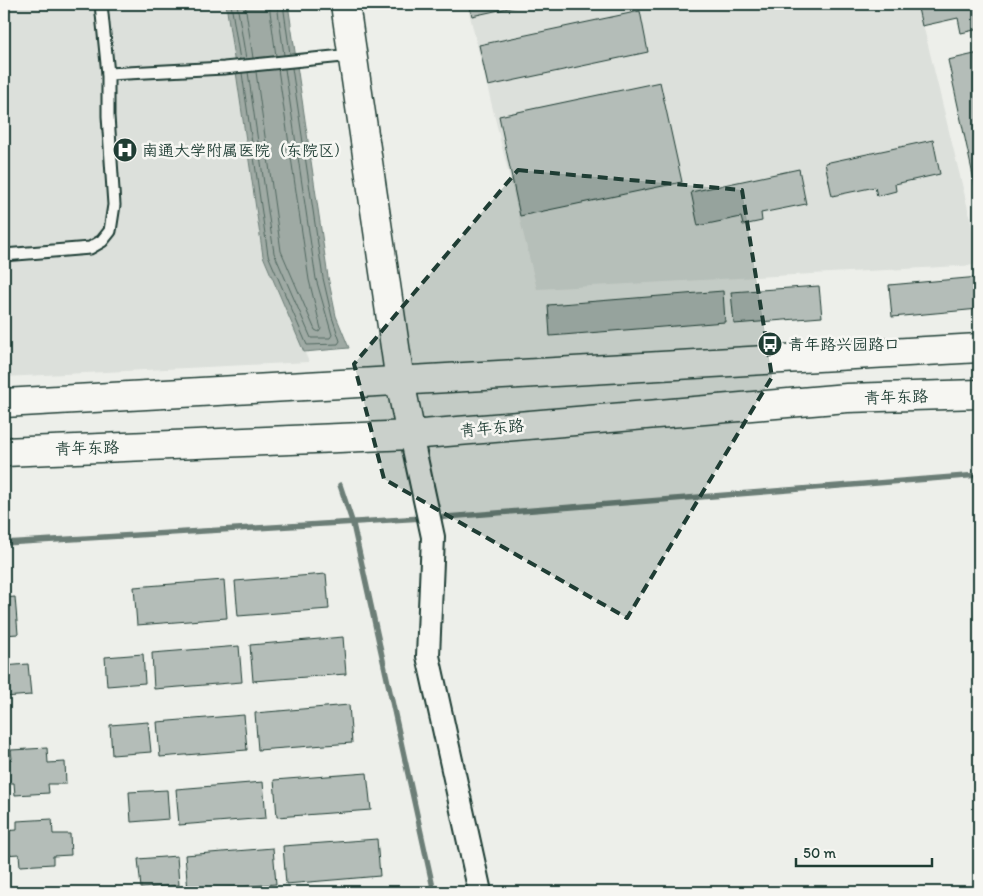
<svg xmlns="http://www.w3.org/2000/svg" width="983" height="896" viewBox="0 0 983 896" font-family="Itim,'LXGW WenKai TC',sans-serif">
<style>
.built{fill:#dce0db}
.water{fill:#9faaa4;stroke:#6c7e77}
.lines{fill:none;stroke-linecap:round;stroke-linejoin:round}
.shore{stroke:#526961;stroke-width:1}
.stream{stroke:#6c7e77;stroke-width:5.5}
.building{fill:#b4bdb8;stroke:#1f3d34}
.lane-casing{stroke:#1f3d34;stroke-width:15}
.street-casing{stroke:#1f3d34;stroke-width:26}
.secondary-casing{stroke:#1f3d34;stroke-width:31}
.lane{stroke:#f6f6f2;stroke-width:11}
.street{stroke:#f6f6f2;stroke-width:22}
.secondary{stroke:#f6f6f2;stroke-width:28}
.marked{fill:#1f3d34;fill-opacity:0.2;stroke:#1f3d34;stroke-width:4;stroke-dasharray:10 6;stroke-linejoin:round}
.labels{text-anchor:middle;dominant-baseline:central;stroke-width:5;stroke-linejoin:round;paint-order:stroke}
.poi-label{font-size:16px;fill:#1f3d34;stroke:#f6f6f2;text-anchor:start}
.street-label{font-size:16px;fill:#1f3d34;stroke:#f6f6f2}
</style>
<rect width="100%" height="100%" fill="#edefea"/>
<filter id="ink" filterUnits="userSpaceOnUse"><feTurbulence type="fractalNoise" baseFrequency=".02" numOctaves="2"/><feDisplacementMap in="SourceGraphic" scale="10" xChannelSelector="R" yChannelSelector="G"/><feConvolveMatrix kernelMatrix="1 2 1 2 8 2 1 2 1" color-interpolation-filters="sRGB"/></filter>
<g filter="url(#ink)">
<g class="built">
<polygon points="4,4 226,4 263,256 309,362 4,377"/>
<polygon points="467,4 918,4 979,254 979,265 537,289"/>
</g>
<polygon class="water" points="226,4 288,4 328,277 336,316 349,348 304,352 263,256"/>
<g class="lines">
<g class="shore">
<polyline points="231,4 240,60"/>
<polyline points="237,4 246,59"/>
<polyline points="245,4 253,58"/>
<polyline points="269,4 276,56"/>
<polyline points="277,4 284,55"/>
<polyline points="283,4 290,54"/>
<polyline points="248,72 274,253 311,338 330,338 332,335 316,279 285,69"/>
<polyline points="256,72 281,251 315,330 319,332 321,329 309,280 278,69"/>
<polyline points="242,73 268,255 307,345 338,344 340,341 332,317 323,278 292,68"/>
</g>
<g class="stream">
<polyline points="340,485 353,524 434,892"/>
<polyline points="433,518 979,475"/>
<polyline points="4,543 423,518"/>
</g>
</g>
<g class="building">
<polygon points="469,4 527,4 472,16"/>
<polygon points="917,4 979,4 979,29 961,33 958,18 922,26"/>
<polygon points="640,11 648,52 488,86 479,45"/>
<polygon points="979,53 979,203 948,60"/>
<polygon points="660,82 682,182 520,216 499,116"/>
<polygon points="933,140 940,174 895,184 896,191 877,196 875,187 832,196 825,163"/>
<polygon points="799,169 806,204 761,213 762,221 743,225 741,217 698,226 691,192"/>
<polygon points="979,277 979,309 892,317 889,285"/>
<polygon points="819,286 822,317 734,324 731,292"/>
<polygon points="723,291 725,322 550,336 548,305"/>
<polygon points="326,574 329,609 238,616 235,581"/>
<polygon points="224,580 227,618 137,625 134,587"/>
<polygon points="15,597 18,634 4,635 4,598"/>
<polygon points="343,637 346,674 253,681 250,645"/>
<polygon points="239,646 242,682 154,689 152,653"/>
<polygon points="143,654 145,683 107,686 105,657"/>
<polygon points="28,664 31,695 4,697 4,666"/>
<polygon points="349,705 352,743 258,750 255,713"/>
<polygon points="244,715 247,750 160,757 157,722"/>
<polygon points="148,722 151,752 112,755 110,725"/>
<polygon points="47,748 48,763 65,762 66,784 48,784 49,793 15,795 14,783 4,783 4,760 12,759 11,750"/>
<polygon points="367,773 371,810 277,817 274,780"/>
<polygon points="263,782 266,818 179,825 176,789"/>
<polygon points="167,790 169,819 131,822 129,792"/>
<polygon points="52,819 53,834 70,834 71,855 53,856 53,864 20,866 19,854 4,855 4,831 17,830 17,821"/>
<polygon points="377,839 380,876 286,884 283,846"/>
<polygon points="273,848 276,884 188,891 185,855"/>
<polygon points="177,856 179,885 141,888 138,859"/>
</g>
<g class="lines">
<defs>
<g id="lane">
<polyline points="108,74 224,68 353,55"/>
<polyline points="4,255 90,248 102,241 110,231 114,205 108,116 108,74 101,4"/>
</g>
<polyline id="street" points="411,435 433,537 428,656 480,892"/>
<g id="secondary">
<polyline points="345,4 400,381 411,435"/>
<polyline points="4,403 979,348"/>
<polyline points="4,452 411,435 847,398 979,394"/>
</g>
</defs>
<use href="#lane" class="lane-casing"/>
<use href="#street" class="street-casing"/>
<use href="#secondary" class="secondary-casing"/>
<use href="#lane" class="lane"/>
<use href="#street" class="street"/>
<use href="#secondary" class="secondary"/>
</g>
</g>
<path class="marked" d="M518,170l224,20 30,187 -145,241 -243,-139 -30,-115z"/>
<defs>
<symbol id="hospital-disc" viewBox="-11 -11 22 22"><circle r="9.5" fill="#1f3d34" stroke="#f6f6f2"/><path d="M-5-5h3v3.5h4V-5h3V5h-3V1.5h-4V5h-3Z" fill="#fff"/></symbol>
<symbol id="bus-disc" viewBox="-11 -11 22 22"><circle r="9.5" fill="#1f3d34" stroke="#f6f6f2"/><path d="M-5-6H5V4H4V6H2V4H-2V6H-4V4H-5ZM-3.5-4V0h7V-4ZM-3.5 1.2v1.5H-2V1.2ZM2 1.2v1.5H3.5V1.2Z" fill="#fff"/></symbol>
</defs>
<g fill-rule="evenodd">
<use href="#hospital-disc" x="111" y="136" width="28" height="28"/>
<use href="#bus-disc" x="756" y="330" width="28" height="28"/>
</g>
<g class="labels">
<g class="poi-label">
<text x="142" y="150">南通大学附属医院（东院区）</text>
<text x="788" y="344">青年路兴园路口</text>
</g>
<g class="street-label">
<text transform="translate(896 397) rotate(-2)">青年东路</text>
<text transform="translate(492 428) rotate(-5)">青年东路</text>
<text transform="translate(87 448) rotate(-2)">青年东路</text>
</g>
</g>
<rect width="983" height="896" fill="none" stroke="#f6f6f2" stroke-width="20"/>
<rect x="10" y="10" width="963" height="876" fill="none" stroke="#1f3d34" stroke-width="2" filter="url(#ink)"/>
<path d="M796 858v8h136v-8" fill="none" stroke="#1f3d34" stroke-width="2.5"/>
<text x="803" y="858" font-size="15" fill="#1f3d34" stroke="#f6f6f2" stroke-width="4" paint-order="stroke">50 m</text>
</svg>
